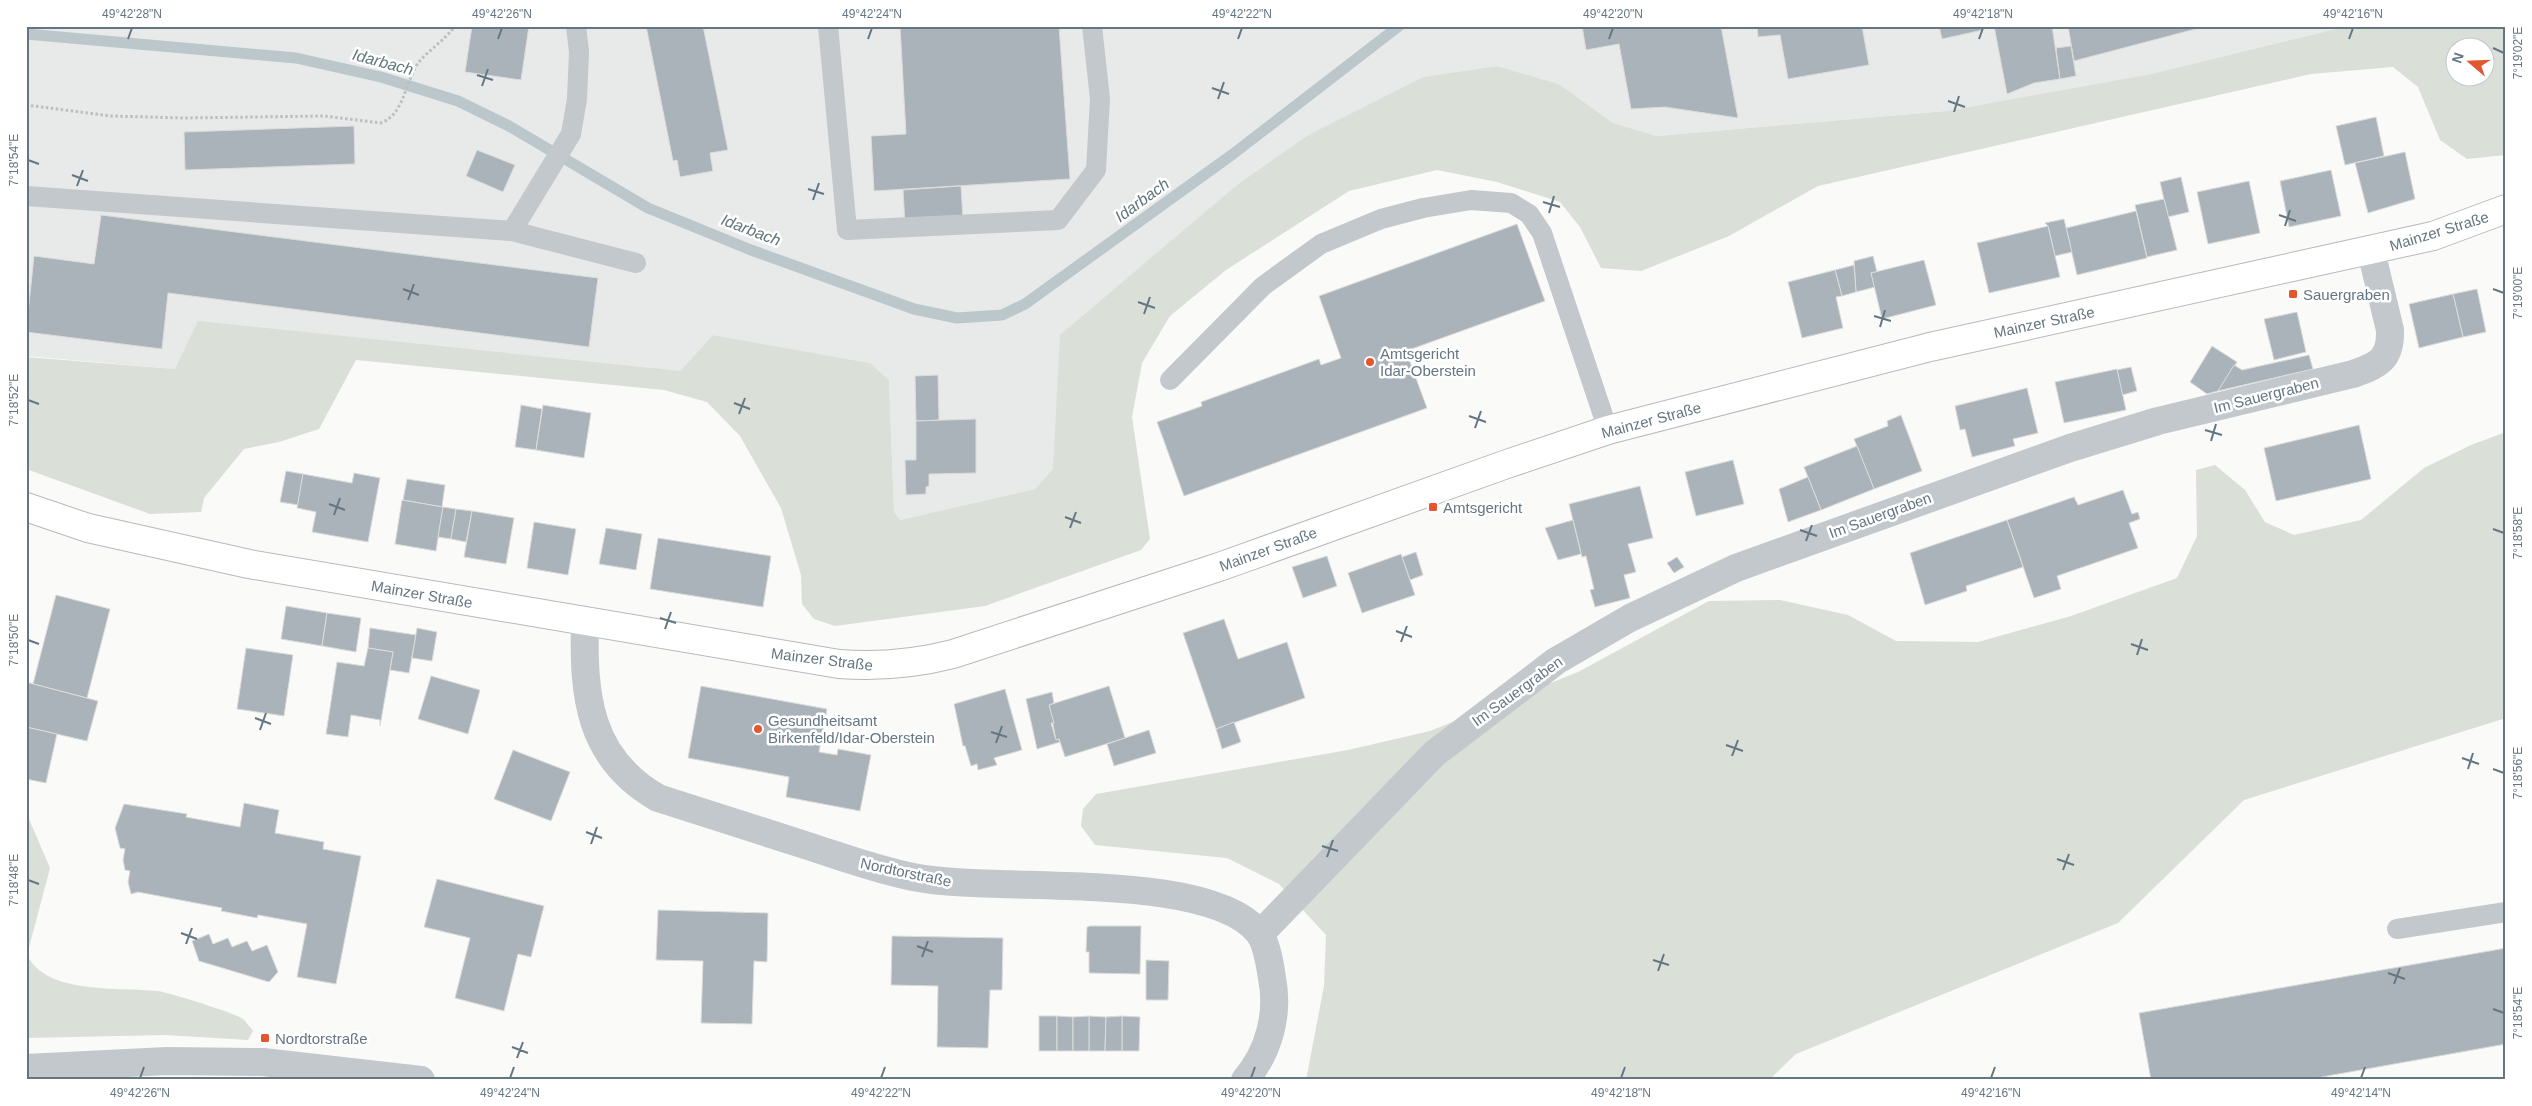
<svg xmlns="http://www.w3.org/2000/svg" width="2532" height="1106" viewBox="0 0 2532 1106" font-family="Arial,sans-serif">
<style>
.built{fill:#e8e9e9}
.green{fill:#dadfd7;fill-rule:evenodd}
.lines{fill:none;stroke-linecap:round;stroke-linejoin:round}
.stream{stroke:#bbc7cb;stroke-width:11}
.building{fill:#aab3b9;stroke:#dcdcda}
.primary-casing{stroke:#b5babe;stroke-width:30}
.path{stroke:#bbbfc2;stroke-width:3;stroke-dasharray:2.5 2.5;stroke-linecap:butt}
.service{stroke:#c3c8cc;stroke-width:20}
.minor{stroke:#c3c8cc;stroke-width:28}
.primary{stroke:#fff;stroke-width:28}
.ticks{fill:none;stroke:#657683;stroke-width:2}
.poi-dot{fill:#e4572e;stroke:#fff;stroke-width:2}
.labels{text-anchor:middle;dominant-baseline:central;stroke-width:5;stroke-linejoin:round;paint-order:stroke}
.street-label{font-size:15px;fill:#657683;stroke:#fff}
.poi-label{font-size:15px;fill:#657683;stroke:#fff;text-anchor:start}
.water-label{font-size:16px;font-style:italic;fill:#60757c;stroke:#fff}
.neatline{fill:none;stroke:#657683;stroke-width:2}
.ticks-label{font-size:12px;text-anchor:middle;fill:#657683}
</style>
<rect width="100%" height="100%" fill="#fafaf8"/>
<polygon class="built" points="26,26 2348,26 2151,74 1946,111 1657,136 1613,123 1559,84 1497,66 1423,77 1308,135 1238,184 1120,285 1057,430 1053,469 1035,489 900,520 894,512 889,380 870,363 713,335 680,371 184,353 175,369 26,356"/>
<g class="green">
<path d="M2348,26h158v129l-39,4 -27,-19 -22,-53 -25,-20 -82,7 -493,112 -89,50 -88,35 -40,-3 -21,-41 -20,-25 -63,-20 -60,-12 -88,21 -123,79 -56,46 -28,47 -10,54 18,122 -9,11 -156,56 -150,20 -21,-7 -12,-15 -1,-29 -20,-67 -41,-72 -33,-34 -43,-12 -308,-30 -37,69 -40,13 -35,7 -40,49 -3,14 -51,2 -124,-45v-112l149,12 23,-48 482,50 33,-36 157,28 19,17 5,132 6,8 135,-31 18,-20 7,-134 178,-151 70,-49 115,-58 74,-11 62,18 54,39 44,13 289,-25 205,-37zM2454,48h30v30h-30z"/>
<polygon points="2506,432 2506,718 2244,800 2118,923 1796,1054 1769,1080 1306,1080 1324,986 1326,935 1279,884 1227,858 1095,845 1081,826 1083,809 1096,794 1348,750 1430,731 1578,672 1709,601 1780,600 1848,615 1896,641 1978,642 2071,616 2177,578 2197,536 2196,470 2215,465 2245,490 2265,522 2294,535 2361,520 2424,468 2471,445"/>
<path d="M26,812l24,56 -23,87c19,40 93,32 131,36 12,2 77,22 85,28 3,3 7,8 10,12l-5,9 -83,-5 -139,3z"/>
</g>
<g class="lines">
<polyline class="stream" points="26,34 296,58 381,77 458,101 509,126 648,208 751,250 914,309 957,318 1002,315 1025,304 1233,154 1399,26"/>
</g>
<g class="building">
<polygon points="472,26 529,26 521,80 465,72"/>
<polygon points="646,26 703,26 728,150 710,153 713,171 680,177 677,160 673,161"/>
<polygon points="900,26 1059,26 1070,179 874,191 871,136 906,134"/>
<polygon points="1582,26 1721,26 1738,118 1665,107 1631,109 1619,44 1586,50"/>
<polygon points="1757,26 1862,26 1869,65 1788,79 1780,35 1758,37"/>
<polygon points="1939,26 1982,26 1983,30 1942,39"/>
<polygon points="1994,26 2052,26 2060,79 2034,83 2007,94"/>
<polygon points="2068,26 2207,26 2074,61"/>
<polygon points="2071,46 2076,76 2060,79 2056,48"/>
<polygon points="2376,117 2384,156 2345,165 2336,126"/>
<polygon points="354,126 355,164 185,170 184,132"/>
<polygon points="477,150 515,165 503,192 466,176"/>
<polygon points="2405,152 2415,199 2368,213 2355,163"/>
<polygon points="2331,170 2341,216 2289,227 2280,181"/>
<polygon points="2181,177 2189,212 2168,217 2160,182"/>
<polygon points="2249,181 2260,233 2208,244 2197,192"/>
<polygon points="961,186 963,220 905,224 903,190"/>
<polygon points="2164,199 2177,250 2147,257 2135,205"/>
<polygon points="2136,211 2147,258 2077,275 2066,228"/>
<polygon points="101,215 598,278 589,347 168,293 162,349 26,332 34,256 94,264"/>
<polygon points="2064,219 2072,252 2055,256 2048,226 2045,223"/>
<polygon points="1517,224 1545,301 1406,351 1427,408 1184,496 1157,422 1202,406 1201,402 1319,359 1321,365 1341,358 1319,296"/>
<polygon points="2048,226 2060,277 1989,293 1977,243"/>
<polygon points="1873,256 1877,272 1871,273 1875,287 1856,292 1854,261"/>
<polygon points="1924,260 1936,305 1882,319 1871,273"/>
<polygon points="1854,265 1856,292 1842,296 1835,270"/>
<polygon points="1835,270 1842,296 1836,297 1843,328 1802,338 1788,282"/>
<polygon points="2477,289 2486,332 2463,337 2453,294"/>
<polygon points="2453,294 2463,337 2419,348 2409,304"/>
<polygon points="2297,312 2306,352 2274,360 2264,319"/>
<polygon points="2212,346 2237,362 2218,391 2207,394 2190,382"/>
<polygon points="2309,355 2313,369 2218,391 2234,365 2242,370"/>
<polygon points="2131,367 2137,391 2122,395 2117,370"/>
<polygon points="2117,369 2126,410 2064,423 2055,382"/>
<polygon points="938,375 939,420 916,421 915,376"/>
<polygon points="2027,388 2038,433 2013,439 2015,446 1972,457 1965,429 1960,430 1955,406"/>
<polygon points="521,405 542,409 536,450 515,447"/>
<polygon points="543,405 591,413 584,458 536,450"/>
<polygon points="1901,415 1922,471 1874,489 1854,439 1888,426 1887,421"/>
<polygon points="976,419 976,473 929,474 929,486 926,487 926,494 906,495 905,460 916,460 916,421"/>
<polygon points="2359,425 2371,479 2276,501 2264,448"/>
<polygon points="1857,446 1874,489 1821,510 1804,467"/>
<polygon points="1733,460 1744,504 1696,516 1685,472"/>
<polygon points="286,471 303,474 298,505 280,502"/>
<polygon points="354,473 380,478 368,542 312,532 316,512 297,508 303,474 352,483"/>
<polygon points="1808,477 1821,510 1788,522 1779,489"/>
<polygon points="407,479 445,485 442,507 403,500"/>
<polygon points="1640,486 1653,538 1628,544 1636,572 1624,575 1630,598 1595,607 1590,590 1594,589 1586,556 1582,557 1569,504"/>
<polygon points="2123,490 2132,514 2138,512 2140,519 2129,523 2138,548 2057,576 2061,589 2034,598 2007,520 2074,497 2078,505"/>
<polygon points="402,500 443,507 436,551 395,544"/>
<polygon points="443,507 456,509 451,539 438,537"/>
<polygon points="456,509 472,511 466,542 451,539"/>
<polygon points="472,511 514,518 506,564 464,557"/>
<polygon points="1573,520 1581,554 1558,560 1545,528"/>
<polygon points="2007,520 2023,567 1966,586 1967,591 1925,605 1910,553"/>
<polygon points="534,522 576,529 568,575 527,568"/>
<polygon points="606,528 642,534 636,570 599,564"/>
<polygon points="658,538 771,556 763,607 650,589"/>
<polygon points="1416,552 1423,575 1410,580 1402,557"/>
<polygon points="1401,554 1415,595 1362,613 1348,573"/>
<polygon points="1327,556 1337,586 1303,598 1292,567"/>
<polygon points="1677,557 1684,567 1674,573 1667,563"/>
<polygon points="56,595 110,609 87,698 33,684"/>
<polygon points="286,606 327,613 322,646 281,639"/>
<polygon points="327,613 361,618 356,652 322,646"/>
<polygon points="1224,619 1238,659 1287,642 1305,698 1216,729 1183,633"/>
<polygon points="370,628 416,635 409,673 390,670 393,652 368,648"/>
<polygon points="417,628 437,632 432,661 412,658"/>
<polygon points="246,648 293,655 284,716 237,709"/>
<polygon points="368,648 393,652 380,726 380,720 351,715 348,737 326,734 337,662 364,666"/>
<polygon points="431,676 480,690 468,734 418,719"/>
<polygon points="26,682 98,701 87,741 26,727"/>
<polygon points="701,686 827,709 819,752 837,755 838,749 871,755 860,811 786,797 789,777 688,758"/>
<polygon points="1109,686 1125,738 1065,757 1059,739 1056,740 1049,705"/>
<polygon points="1005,689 1022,750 994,758 997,765 978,770 977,764 971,766 965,746 963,746 954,704"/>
<polygon points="1052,692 1054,703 1049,705 1054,723 1051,723 1056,740 1059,739 1060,742 1037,749 1026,699"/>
<polygon points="1234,722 1241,742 1222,749 1216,729"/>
<polygon points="26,727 57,734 46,783 26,779"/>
<polygon points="1149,730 1156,753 1114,766 1107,744"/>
<polygon points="513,750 570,772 551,821 494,799"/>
<polygon points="244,803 279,810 275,833 324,842 323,849 361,856 336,984 297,977 307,924 258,915 257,918 221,911 222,908 138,892 131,894 128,882 130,871 125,870 123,860 125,849 120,848 115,828 124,804 187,814 186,817 240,827"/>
<polygon points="437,879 544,906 531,957 518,954 504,1011 455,998 470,938 424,927"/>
<polygon points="658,910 768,913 767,962 754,961 752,1024 701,1023 703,961 656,960"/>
<polygon points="1090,926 1141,926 1140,974 1089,973 1089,952 1086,952 1087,927"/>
<polygon points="209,934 213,944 228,938 232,947 247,941 252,951 267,945 278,972 269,982 199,961 192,941"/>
<polygon points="892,936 1003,938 1002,990 990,990 988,1048 937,1047 938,986 891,985"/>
<polygon points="2506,948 2506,1044 2305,1080 2151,1080 2139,1013"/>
<polygon points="1146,960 1169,961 1168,1000 1146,1000"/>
<rect x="1039" y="1016" width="18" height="35"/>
<polygon points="1057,1016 1073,1017 1073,1051 1057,1051"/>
<polygon points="1089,1016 1106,1017 1105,1051 1089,1051"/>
<polygon points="1089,1016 1089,1051 1073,1051 1073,1017"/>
<polygon points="1122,1016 1140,1017 1139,1051 1122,1051"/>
<polygon points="1122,1016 1122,1051 1105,1051 1106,1017"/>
</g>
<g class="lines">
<defs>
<path id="primary" d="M26,507l62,21 161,36 590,100c40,3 75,0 114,-10l266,-87 285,-102 104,-35 322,-83 503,-111 73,-27"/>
</defs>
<use href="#primary" class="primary-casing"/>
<path class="path" d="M26,105l85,11 73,2 140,-2 57,7c24,-9 24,-43 38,-61 11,-13 26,-22 36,-36"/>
<g class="service">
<polyline points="828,26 847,230 1058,220 1096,170 1100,99 1092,26"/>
<polyline points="26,196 512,231 636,263"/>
<polyline points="512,231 571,134 577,99 579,52 576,26"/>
<polyline points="1170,380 1263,286 1321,244 1381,219 1423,208 1471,200 1511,203 1529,214 1542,233 1608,430"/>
<polyline points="2397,929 2506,912"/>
</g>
<g class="minor">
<path d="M585,622c-2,73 3,136 73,176 50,16 100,32 150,48 34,11 69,24 105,31 82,17 295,-8 346,56 8,11 11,32 13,45 7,36 -3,74 -27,102"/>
<path d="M1260,934l174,-180 122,-93 74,-43 106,-50 334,-120 88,-27 195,-47c25,-9 38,-14 37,-44l-19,-79"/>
<polyline points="26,1068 167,1061 263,1062 421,1080"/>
</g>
<use href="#primary" class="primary"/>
</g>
<path class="ticks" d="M128,39l4,-11M498,39l4,-11M868,39l4,-11M1238,39l4,-11M1609,39l4,-11M1979,39l4,-11M2349,39l4,-11M2493,48l11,5M477,75l16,5M482,86l6,-17M1212,88l17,6M1218,99l6,-17M1948,101l17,6M1954,112l5,-16M28,160l11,4M72,175l16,6M77,186l6,-16M808,189l16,5M813,200l6,-17M1543,202l17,5M1549,213l5,-17M2279,215l17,6M2285,226l5,-16M403,289l16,6M2493,289l11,4M408,300l6,-16M1138,302l17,6M1144,314l6,-17M1874,316l17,5M1880,327l5,-17M28,400l11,4M734,403l16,6M739,414l6,-16M1469,416l17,6M1475,428l6,-17M2205,430l17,5M2211,441l5,-17M329,504l16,6M334,515l6,-17M1065,517l16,6M1070,528l6,-16M2493,529l11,4M1800,530l17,6M1806,541l6,-16M660,618l16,5M665,629l6,-17M1396,631l16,6M28,640l11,4M1401,642l6,-16M2131,644l17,6M2137,655l5,-16M255,718l16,6M260,730l6,-17M991,732l16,5M996,743l6,-17M1726,745l17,6M1732,756l6,-16M2462,758l17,6M2468,769l5,-16M2493,769l11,4M586,832l16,6M591,844l6,-17M1322,846l16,5M1327,857l6,-17M2057,859l17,6M2063,870l6,-16M28,880l11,4M181,933l16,6M186,944l6,-16M917,946l16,6M922,957l6,-16M1653,960l16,5M1658,971l6,-17M2388,973l17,6M2394,984l6,-16M2493,1009l11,4M512,1047l16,6M517,1058l6,-16M140,1078l4,-11M510,1078l4,-11M881,1078l4,-11M1251,1078l4,-11M1621,1078l4,-11M1991,1078l4,-11M2361,1078l4,-11"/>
<g class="poi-dot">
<rect x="2288" y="289" width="10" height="10" rx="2.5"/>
<circle cx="1370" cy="362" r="5"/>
<rect x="1428" y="502" width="10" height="10" rx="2.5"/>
<circle cx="758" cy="729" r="5"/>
<rect x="260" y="1033" width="10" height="10" rx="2.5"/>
</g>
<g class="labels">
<g class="street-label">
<text transform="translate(2439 231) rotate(-17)">Mainzer Straße</text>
<text transform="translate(2044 322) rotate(-12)">Mainzer Straße</text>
<text transform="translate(2266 395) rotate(-14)">Im Sauergraben</text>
<text transform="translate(1651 420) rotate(-15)">Mainzer Straße</text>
<text transform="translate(1880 515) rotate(-20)">Im Sauergraben</text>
<text transform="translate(1268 549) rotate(-20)">Mainzer Straße</text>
<text transform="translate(422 594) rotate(10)">Mainzer Straße</text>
<text transform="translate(822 659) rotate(7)">Mainzer Straße</text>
<text transform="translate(1517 691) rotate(-36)">Im Sauergraben</text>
<text transform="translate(906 872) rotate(12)">Nordtorstraße</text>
</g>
<g class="poi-label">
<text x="2303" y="294">Sauergraben</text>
<text x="1380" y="353">Amtsgericht<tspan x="1380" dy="17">Idar-Oberstein</tspan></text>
<text x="1443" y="507">Amtsgericht</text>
<text x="768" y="720">Gesundheitsamt<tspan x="768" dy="17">Birkenfeld/Idar-Oberstein</tspan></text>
<text x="275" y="1038">Nordtorstraße</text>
</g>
<g class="water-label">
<text transform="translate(383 62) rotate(15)">Idarbach</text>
<text transform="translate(1142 200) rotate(-36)">Idarbach</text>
<text transform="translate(751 230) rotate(21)">Idarbach</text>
</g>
</g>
<rect width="2532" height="1106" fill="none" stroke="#ffffff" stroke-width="55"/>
<g transform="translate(2470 62) rotate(289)"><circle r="24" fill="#ffffff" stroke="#c1c8cd"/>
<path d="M0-4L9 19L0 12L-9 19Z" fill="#e4572e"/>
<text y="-8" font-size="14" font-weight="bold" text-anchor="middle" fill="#657683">N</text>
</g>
<rect x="28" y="28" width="2476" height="1050" class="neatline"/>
<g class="ticks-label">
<text x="132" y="18">49°42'28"N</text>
<text x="502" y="18">49°42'26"N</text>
<text x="872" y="18">49°42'24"N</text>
<text x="1242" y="18">49°42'22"N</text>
<text x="1613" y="18">49°42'20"N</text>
<text x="1983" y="18">49°42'18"N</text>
<text x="2353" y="18">49°42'16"N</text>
<text transform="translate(2518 53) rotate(-90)" y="4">7°19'02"E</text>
<text transform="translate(14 160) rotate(-90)" y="4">7°18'54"E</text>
<text transform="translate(2518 293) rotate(-90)" y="4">7°19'00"E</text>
<text transform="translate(14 400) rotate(-90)" y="4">7°18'52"E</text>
<text transform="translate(2518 533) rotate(-90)" y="4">7°18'58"E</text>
<text transform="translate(14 640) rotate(-90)" y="4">7°18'50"E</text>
<text transform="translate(2518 773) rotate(-90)" y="4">7°18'56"E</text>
<text transform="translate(14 880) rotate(-90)" y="4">7°18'48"E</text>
<text transform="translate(2518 1013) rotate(-90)" y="4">7°18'54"E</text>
<text x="140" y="1097">49°42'26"N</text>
<text x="510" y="1097">49°42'24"N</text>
<text x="881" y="1097">49°42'22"N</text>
<text x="1251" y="1097">49°42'20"N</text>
<text x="1621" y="1097">49°42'18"N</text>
<text x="1991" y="1097">49°42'16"N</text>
<text x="2361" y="1097">49°42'14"N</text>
</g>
</svg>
